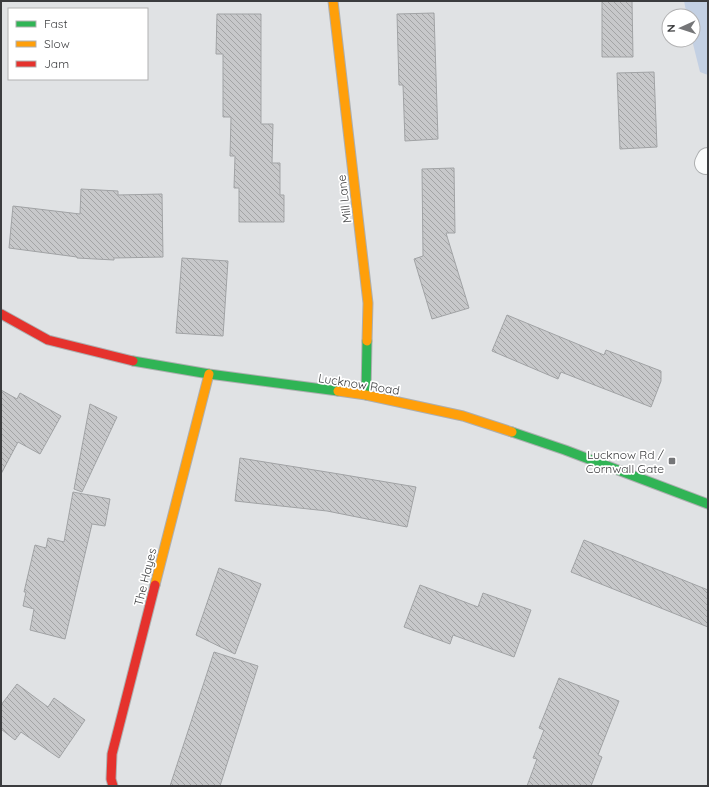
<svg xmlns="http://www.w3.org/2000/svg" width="709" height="787" viewBox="0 0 709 787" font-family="Quicksand,sans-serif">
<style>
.green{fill:#c3d0e3}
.building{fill:url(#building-back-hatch);stroke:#a1a3a5}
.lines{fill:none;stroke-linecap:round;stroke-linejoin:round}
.street-casing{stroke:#adafb0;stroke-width:24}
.fast-casing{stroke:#adafb0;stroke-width:11}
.slow-casing{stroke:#adafb0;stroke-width:11}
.jam-casing{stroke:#adafb0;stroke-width:11}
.street{stroke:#fafbfb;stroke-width:22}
.fast{stroke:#30b455;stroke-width:9}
.slow{stroke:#ff9f0a;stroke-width:9}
.jam{stroke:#e5322d;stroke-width:9}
.poi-dot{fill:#757678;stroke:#fff;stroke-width:1.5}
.labels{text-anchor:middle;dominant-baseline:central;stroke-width:3.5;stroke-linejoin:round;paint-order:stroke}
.street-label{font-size:12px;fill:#3b3c3e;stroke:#fff}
.poi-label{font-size:12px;fill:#3b3c3e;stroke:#fff;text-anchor:end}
</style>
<defs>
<pattern id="building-back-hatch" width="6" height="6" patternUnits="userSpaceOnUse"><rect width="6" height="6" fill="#c7c8ca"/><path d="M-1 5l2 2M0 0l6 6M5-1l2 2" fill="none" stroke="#a3a4a5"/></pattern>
</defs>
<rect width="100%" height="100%" fill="#e0e2e4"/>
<polygon class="green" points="684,1 708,1 708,75 700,72 692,40 693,16 687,16"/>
<g class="building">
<polygon points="602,1 632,1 633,57 602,57"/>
<polygon points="434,13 438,139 405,141 403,85 399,85 397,14"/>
<polygon points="217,14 261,14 261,124 273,124 272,163 280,163 280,195 284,195 284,222 239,222 239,188 234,188 235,156 230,156 231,117 223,117 223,54 216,54"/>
<polygon points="654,72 657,147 620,149 617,73"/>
<polygon points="454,168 455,233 446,233 469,308 432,319 414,259 423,256 422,169"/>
<polygon points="81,189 118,191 118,195 162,194 163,257 114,258 114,260 77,258 77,257 9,248 13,206 80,214"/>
<polygon points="182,258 228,261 223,336 176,333"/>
<polygon points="507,315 604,355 606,350 661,371 661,381 651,407 561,372 558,379 492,351"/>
<polygon points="1,390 17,399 20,393 61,416 40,454 18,442 1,474"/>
<polygon points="90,404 117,417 82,492 74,489"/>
<polygon points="240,458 333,473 416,487 407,527 327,511 235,501"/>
<polygon points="73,492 110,499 105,526 92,524 65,639 30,630 34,609 23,606 26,592 24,592 35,545 46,548 48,538 64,542"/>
<polygon points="584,540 708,590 708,627 571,572"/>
<polygon points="219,568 261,584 235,654 196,635"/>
<polygon points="420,585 478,607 483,593 531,610 514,657 453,635 450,644 404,627"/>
<polygon points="214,652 258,666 220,786 170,786"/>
<polygon points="559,678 619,701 598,755 602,757 591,786 527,786 537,759 533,758 544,730 539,728"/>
<polygon points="17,684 48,707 54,698 85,720 59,758 21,732 15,740 1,729 1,705"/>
</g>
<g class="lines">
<defs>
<polyline id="street" points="706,163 708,159"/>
<g id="fast">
<polyline points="133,361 209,374 338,391"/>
<polyline points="366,395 367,341"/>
<polyline points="512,432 565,450 708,504"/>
</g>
<g id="slow">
<polyline points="333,1 368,303 367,341"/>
<polyline points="338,391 366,395 463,416 512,432"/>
<polyline points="155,585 209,374"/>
</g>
<g id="jam">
<polyline points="1,314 48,340 133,361"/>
<polyline points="113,786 111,779 112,754 155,585"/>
</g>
</defs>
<use href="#street" class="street-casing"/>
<use href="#fast" class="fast-casing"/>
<use href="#slow" class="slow-casing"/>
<use href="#jam" class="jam-casing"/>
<use href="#street" class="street"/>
<use href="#fast" class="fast"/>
<use href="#slow" class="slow"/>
<use href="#jam" class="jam"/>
</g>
<rect class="poi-dot" x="668" y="457" width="8" height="8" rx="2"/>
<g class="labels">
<g class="street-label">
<text transform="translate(344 199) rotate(-97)">Mill Lane</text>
<text transform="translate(359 384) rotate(9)">Lucknow Road</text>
<text transform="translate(145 577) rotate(-76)">The Hayes</text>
</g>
<g class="poi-label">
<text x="664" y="454">Lucknow Rd /<tspan x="664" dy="14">Cornwall Gate</tspan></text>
</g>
</g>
<rect width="709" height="787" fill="none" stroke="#3b3c3e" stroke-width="4"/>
<rect x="8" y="8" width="140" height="72" fill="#ffffff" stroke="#b1b1b2"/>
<rect x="16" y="21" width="20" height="6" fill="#30b455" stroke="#b1b1b2"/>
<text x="44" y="28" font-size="12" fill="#3b3c3e">Fast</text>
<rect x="16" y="41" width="20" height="6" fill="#ff9f0a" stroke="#b1b1b2"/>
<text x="44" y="48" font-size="12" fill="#3b3c3e">Slow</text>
<rect x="16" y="61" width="20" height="6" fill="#e5322d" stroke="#b1b1b2"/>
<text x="44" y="68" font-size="12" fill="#3b3c3e">Jam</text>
<g transform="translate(681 28) rotate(267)"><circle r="19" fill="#ffffff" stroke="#b1b1b2"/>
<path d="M0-3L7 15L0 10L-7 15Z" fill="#757678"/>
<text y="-6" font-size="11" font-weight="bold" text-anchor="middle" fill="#3b3c3e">N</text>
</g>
</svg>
